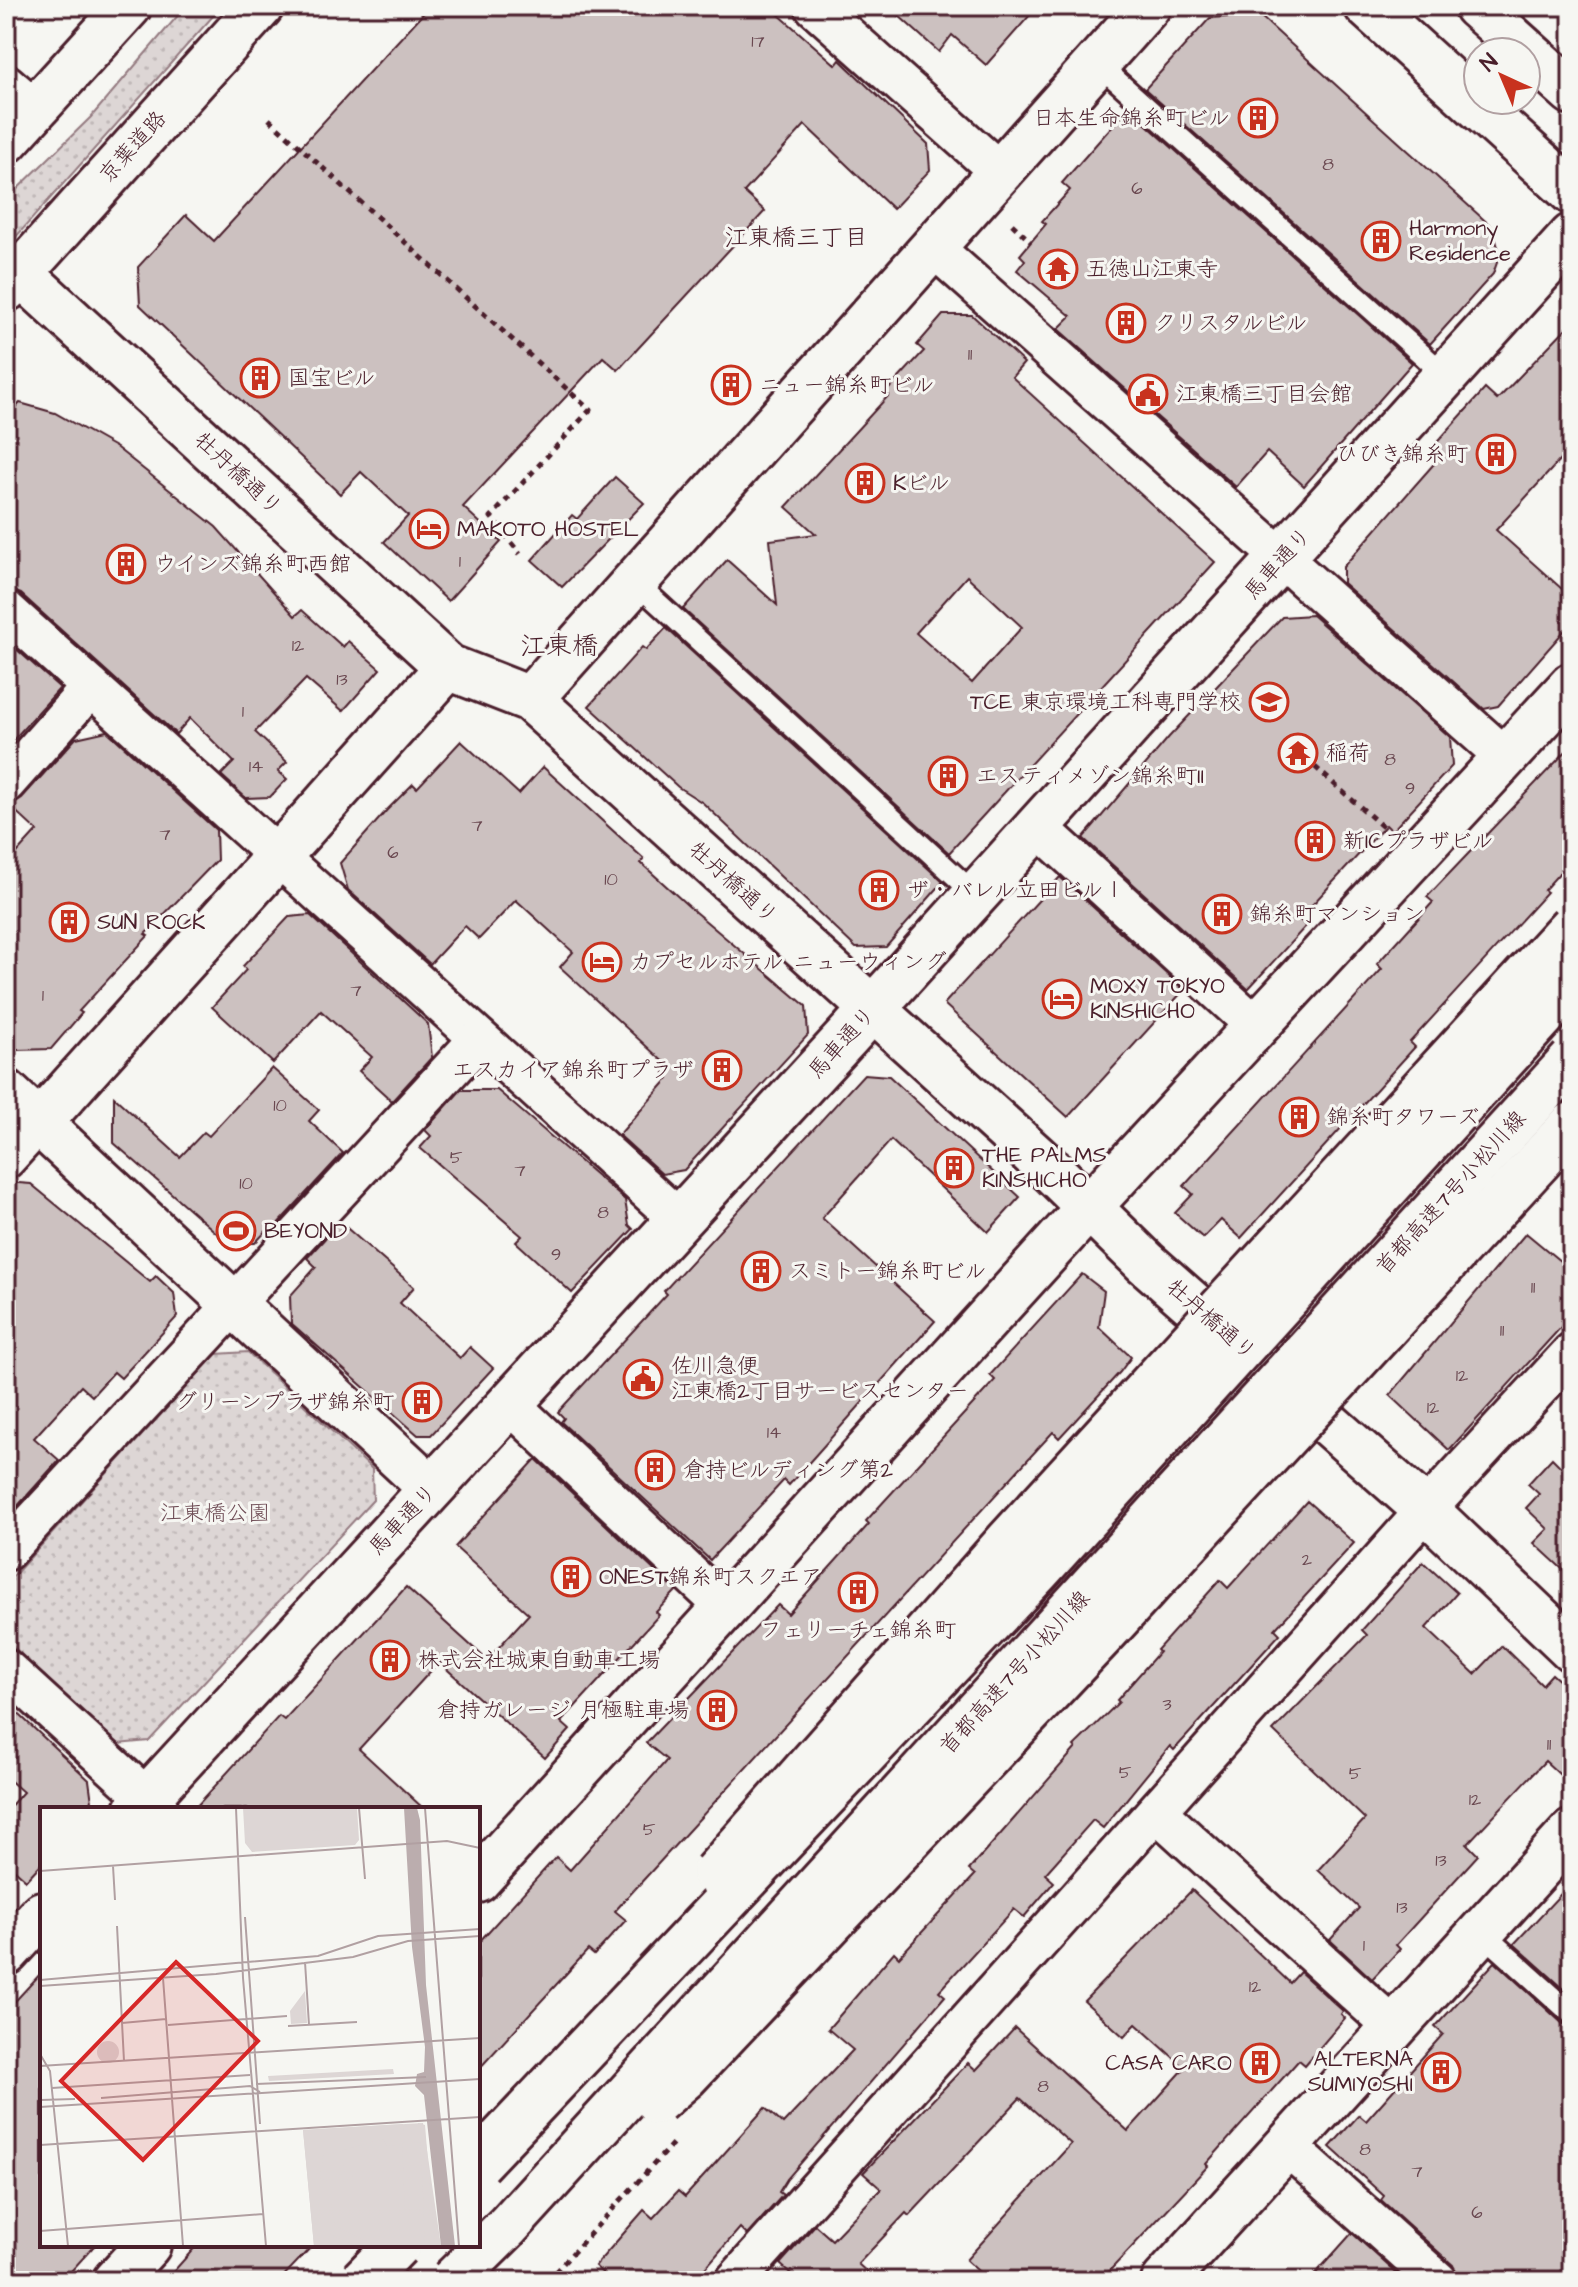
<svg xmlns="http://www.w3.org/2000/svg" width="1578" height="2287" viewBox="0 0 1578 2287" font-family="'Architects Daughter','Klee One',sans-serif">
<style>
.grass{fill:url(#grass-dots);stroke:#947a80;stroke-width:2}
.building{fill:#ccc1c0;stroke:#4a1f2b;stroke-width:2;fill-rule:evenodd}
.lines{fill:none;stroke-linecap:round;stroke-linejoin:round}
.lane-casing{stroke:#4a1f2b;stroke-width:26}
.street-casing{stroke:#4a1f2b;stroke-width:44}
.secondary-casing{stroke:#4a1f2b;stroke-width:50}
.highway-casing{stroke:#4a1f2b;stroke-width:50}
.path{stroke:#4a1f2b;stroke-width:5;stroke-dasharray:6 6;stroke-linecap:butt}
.lane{stroke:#f6f6f2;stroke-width:20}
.street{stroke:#f6f6f2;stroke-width:38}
.secondary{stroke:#f6f6f2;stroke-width:44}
.highway{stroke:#f6f6f2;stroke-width:44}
.highway-bridge-casing{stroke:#4a1f2b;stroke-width:50;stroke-linecap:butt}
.highway-bridge{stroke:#f6f6f2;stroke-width:44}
.labels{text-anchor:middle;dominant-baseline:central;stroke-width:6;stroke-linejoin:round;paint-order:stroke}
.number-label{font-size:18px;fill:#6a4850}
.poi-label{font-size:22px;fill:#4a1f2b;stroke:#f6f6f2;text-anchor:start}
.street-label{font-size:22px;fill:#4a1f2b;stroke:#f6f6f2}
.park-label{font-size:22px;fill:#6f4d56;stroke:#f6f6f2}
.neighbourhood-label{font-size:24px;fill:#4a1f2b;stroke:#f6f6f2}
.quarter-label{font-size:26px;fill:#4a1f2b;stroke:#f6f6f2}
.inset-road{fill:none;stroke:#b1a0a2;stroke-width:2}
.view{fill:#d62828;fill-opacity:0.15;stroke:#d62828;stroke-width:4}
.inset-edge{fill:none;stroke:#4a1f2b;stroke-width:4}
</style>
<defs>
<pattern id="grass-dots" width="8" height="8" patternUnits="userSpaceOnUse" patternTransform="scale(2)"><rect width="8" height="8" fill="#ddd6d5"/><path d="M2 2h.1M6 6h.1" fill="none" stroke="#bfb7b7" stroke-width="1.8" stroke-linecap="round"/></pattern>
</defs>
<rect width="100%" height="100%" fill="#f6f6f2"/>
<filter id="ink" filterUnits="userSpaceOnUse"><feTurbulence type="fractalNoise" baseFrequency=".0125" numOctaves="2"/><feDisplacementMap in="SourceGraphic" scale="16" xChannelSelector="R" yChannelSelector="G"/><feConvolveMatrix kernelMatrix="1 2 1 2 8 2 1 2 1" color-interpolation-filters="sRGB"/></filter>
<g filter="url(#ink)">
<g class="grass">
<polygon points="186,6 222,6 6,248 6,200 91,117"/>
<polygon points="248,1352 372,1469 373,1500 149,1741 117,1744 6,1640 6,1584 216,1354"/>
</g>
<g class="building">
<polygon points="430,6 769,6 836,65 840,60 928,144 930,170 893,209 805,125 744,192 765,211 618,370 603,357 463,507 501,542 448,601 384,542 408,516 361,472 340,494 140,305 138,267 186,215 214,241"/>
<polygon points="888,6 1038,6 986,65 952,35 939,52"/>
<polygon points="1259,15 1492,227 1500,254 1493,274 1430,344 1145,89 1210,18"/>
<polygon points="1128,108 1412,363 1304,486 1267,452 1236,487 1058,329 1071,316 1017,270 1025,260 1020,255 1046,224 1042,221 1070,190 1062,183"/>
<path d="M943,315h29l52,48 -12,14 203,185 -266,291 -266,-244 44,-49 50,45 -7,-65 46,-6 -30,-27 103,-112 -3,-3 38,-41 -7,-6zM967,576l55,51 -50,56 -56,-50z"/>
<polygon points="1572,322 1572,447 1496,530 1572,598 1572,622 1498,706 1484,709 1343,583 1343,567 1440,457 1431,449 1485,389 1497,400"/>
<polygon points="20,403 55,413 117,448 216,527 295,616 302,610 343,647 348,641 380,669 343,711 306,679 255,732 287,762 278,771 287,779 270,797 246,798 221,775 234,762 190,718 176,734 21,594 6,589 6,418"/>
<polygon points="615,477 644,503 562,587 532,560 572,515 577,519"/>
<polygon points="1312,615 1450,737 1452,766 1392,831 1386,825 1299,919 1306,926 1248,989 1083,838 1169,737 1282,617"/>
<polygon points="666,628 943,882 886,947 856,948 703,803 678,787 589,706 642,647 646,650"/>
<polygon points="6,640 60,688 6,748"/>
<polygon points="107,731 216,830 217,860 145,934 148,936 79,1011 82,1013 51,1049 17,1050 6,1040 6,865 37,831 10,806 22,798 76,738"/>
<polygon points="461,741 519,794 543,767 644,859 641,863 695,912 806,1006 808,1035 684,1170 662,1174 619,1135 669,1078 664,1073 669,1067 560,967 573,952 516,900 479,939 465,926 430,964 348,890 340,863 387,810 413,784 417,788"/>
<polygon points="1572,745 1572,859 1544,890 1547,892 1410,1042 1415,1047 1241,1238 1221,1220 1203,1238 1175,1213 1193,1194 1184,1186 1382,969 1377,964 1433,902 1427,897"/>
<polygon points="1060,877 1184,990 1068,1117 944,1004"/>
<polygon points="310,915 428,1024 432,1057 392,1101 359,1071 372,1057 321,1011 273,1063 212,1007 246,970 243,966 289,917"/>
<polygon points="272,1068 319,1110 309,1121 343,1153 274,1228 272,1225 255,1243 228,1243 114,1143 114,1097 180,1157 204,1132 209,1136"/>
<polygon points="864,1074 889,1076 1020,1197 988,1232 891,1140 822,1218 935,1321 789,1485 784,1480 710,1560 561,1422 564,1418 558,1412 667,1294 664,1291"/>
<polygon points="461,1090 497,1090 625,1200 629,1225 633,1229 572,1293 516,1242 522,1236 420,1148 431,1136 425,1130"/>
<polygon points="6,1182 31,1184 150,1282 156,1276 174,1293 177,1317 121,1378 114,1372 92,1396 81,1386 34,1438 59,1460 6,1519"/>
<polygon points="340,1222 414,1287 400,1303 460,1358 470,1347 493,1368 431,1435 418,1435 291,1323 290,1296 316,1267 307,1258"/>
<polygon points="1526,1233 1572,1271 1572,1315 1449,1450 1390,1395"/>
<polygon points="1082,1274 1104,1291 1099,1327 1131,1357 1120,1372 1059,1438 1053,1432 615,1911 626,1920 594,1955 588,1950 478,2070 478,1943 556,1857 570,1870 667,1760 646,1743 778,1605 788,1614 869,1524 866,1521 995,1380 990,1375"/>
<polygon points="1572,1457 1572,1578 1534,1543 1548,1529 1526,1508 1539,1494 1528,1484 1552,1458 1562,1468"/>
<polygon points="536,1459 676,1591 656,1612 659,1615 561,1722 570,1730 545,1758 439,1662 359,1749 424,1809 194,1809 279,1716 284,1720 406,1587 487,1660 529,1614 455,1547"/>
<polygon points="1307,1501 1354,1543 1275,1629 1280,1634 1174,1750 1170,1746 1103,1828 1093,1820 1045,1874 1054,1882 1024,1917 1014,1909 939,1991 945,1996 787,2179 779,2192 783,2195 747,2235 740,2228 694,2281 611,2281 595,2266 644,2210 653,2218 678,2191 685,2197 765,2108 783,2124 853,2050 828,2029 894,1952 899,1957 975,1875 969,1870 1076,1748 1074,1746 1119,1702 1117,1700 1159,1652 1157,1650 1220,1580 1228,1588"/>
<polygon points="1423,1562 1457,1593 1426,1628 1475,1674 1502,1646 1542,1685 1552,1674 1572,1692 1572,1786 1545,1761 1467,1844 1478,1855 1396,1945 1400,1949 1372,1979 1330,1940 1359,1908 1318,1870 1365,1819 1273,1731 1367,1635 1362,1630"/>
<polygon points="6,1702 89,1780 93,1809 42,1809 42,1863 26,1880 6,1862 6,1811 23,1792 6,1777"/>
<polygon points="1572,1882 1572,1996 1514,1944"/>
<polygon points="1192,1890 1290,1983 1300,1972 1343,2011 1341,2014 1345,2018 1305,2065 1299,2060 1206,2164 1208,2166 1100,2281 989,2281 966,2260 1071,2144 1020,2098 909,2216 906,2213 858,2264 877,2281 799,2281 780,2264 815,2225 832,2240 881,2189 863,2173 968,2063 976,2070 1015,2028 1128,2131 1185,2068 1136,2024 1124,2037 1084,2001"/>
<polygon points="1495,1962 1563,2024 1572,2027 1572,2281 1459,2281 1453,2265 1381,2200 1384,2196 1330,2147 1359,2115 1366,2121 1443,2034 1435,2027"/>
<polygon points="42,1972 42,2245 95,2245 62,2281 6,2281 6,2011"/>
<polygon points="1352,2233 1405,2281 1309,2281"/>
<polygon points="197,2245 313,2245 279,2281 165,2281"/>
</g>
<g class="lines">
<defs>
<g id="lane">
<polyline points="1097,63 1446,376"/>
<polyline points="635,582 976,895"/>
<polyline points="1481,1932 1572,2014"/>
</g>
<g id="street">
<polyline points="814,6 1000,172"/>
<polyline points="6,84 35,109"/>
<polyline points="933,247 1505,757"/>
<polyline points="6,610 680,1220"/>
<polyline points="6,783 91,687"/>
<polyline points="1037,826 1256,1026"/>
<polyline points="6,1159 39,1123"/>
<polyline points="511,1405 725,1607"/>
<polyline points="6,1551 478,1040"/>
<polyline points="6,1669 159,1809"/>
<polyline points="1157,1812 1393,2027"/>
<polyline points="1287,2146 1438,2281"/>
<polyline points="735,2281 1426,1510 1572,1352"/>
</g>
<g id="secondary">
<polyline points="1367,6 1572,192"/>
<polyline points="1476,6 1572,92"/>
<polyline points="20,273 448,667 530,699 1055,1174 1145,1262 1426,1510 1572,1649"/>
<polyline points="530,699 1148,6"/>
<polyline points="6,1092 431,1488"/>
<polyline points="39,1123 448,667"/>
<polyline points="137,1809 848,1036 1572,236"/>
<polyline points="478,1880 1089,1207 1572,685"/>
<polyline points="6,1953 42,1914"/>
<polyline points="115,2281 148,2245"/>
<polyline points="1164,2281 1572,1832"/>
</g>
<g id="highway">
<polyline points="6,141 129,6"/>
<polyline points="6,289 261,6"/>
</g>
</defs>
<use href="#lane" class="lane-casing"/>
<use href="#street" class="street-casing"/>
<use href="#secondary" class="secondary-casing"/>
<use href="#highway" class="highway-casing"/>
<g class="path">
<polyline points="269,119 590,410 491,517 520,554"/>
<polyline points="1012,224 1031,242"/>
<polyline points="1306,759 1384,828"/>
<polyline points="547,2281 675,2141"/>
</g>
<use href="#lane" class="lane"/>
<use href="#street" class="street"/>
<use href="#secondary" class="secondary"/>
<use href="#highway" class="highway"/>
<defs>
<g id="highway-bridge">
<polyline points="715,1873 1008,1541 1572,926"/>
<polyline points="657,2101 686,2076 1108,1629 1572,1125"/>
<polyline points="478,2163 1038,1571 1572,984"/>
<polyline points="362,2281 397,2245"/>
<polyline points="452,2281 508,2226 1572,1060"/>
</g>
</defs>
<use href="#highway-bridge" class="highway-bridge-casing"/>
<use href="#highway-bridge" class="highway-bridge"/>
</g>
</g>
<defs>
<symbol id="building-ring" viewBox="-11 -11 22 22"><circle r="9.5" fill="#f6f6f2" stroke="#c8321e" stroke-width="1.5"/><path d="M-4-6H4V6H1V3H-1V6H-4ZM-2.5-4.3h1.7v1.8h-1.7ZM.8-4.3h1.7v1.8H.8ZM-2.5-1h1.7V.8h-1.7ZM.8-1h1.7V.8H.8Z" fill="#c8321e"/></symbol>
<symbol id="temple-ring" viewBox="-11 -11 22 22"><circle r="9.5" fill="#f6f6f2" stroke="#c8321e" stroke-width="1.5"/><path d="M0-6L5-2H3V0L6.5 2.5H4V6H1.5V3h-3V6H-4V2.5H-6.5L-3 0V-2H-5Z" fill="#c8321e"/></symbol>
<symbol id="civic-ring" viewBox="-11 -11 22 22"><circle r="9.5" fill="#f6f6f2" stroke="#c8321e" stroke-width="1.5"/><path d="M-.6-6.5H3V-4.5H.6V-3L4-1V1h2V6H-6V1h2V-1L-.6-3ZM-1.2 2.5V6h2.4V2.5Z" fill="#c8321e"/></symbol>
<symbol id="hotel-ring" viewBox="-11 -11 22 22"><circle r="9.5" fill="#f6f6f2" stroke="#c8321e" stroke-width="1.5"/><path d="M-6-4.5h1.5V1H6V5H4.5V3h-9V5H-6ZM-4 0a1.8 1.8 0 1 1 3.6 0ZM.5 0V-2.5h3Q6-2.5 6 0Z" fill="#c8321e"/></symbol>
<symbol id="school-ring" viewBox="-11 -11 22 22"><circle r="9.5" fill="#f6f6f2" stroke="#c8321e" stroke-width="1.5"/><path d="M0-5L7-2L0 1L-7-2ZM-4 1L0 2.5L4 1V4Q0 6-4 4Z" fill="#c8321e"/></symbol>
<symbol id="stadium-ring" viewBox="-11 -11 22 22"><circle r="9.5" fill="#f6f6f2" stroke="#c8321e" stroke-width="1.5"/><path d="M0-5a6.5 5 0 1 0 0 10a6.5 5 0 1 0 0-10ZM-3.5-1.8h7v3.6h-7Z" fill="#c8321e"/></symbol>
</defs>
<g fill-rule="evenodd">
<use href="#building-ring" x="1236" y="96" width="44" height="44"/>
<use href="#building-ring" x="1359" y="219" width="44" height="44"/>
<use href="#temple-ring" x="1036" y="247" width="44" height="44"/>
<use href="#building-ring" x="1104" y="301" width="44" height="44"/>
<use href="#building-ring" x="238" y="356" width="44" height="44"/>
<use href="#building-ring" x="709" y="363" width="44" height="44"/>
<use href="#civic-ring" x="1126" y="372" width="44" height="44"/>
<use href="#building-ring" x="1474" y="432" width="44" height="44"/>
<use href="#building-ring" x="843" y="461" width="44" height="44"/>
<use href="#hotel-ring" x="407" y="507" width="44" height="44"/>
<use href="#building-ring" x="104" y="542" width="44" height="44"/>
<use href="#school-ring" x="1247" y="680" width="44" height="44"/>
<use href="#temple-ring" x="1276" y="731" width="44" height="44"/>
<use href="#building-ring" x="926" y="754" width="44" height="44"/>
<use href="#building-ring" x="1293" y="819" width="44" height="44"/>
<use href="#building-ring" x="857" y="868" width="44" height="44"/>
<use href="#building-ring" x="1200" y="892" width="44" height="44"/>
<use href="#building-ring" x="47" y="900" width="44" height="44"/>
<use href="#hotel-ring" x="580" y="940" width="44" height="44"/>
<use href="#hotel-ring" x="1040" y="977" width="44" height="44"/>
<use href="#building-ring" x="700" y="1048" width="44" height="44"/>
<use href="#building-ring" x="1277" y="1095" width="44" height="44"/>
<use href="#building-ring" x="932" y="1146" width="44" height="44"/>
<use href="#stadium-ring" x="214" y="1209" width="44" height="44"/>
<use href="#building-ring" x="739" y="1249" width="44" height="44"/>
<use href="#civic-ring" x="621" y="1357" width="44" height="44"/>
<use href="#building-ring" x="400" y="1380" width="44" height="44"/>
<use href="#building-ring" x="633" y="1448" width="44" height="44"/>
<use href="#building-ring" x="549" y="1555" width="44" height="44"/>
<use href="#building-ring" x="836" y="1570" width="44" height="44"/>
<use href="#building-ring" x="368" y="1638" width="44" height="44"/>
<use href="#building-ring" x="695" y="1688" width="44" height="44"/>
<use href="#building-ring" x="1238" y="2041" width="44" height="44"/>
<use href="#building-ring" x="1419" y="2050" width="44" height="44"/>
</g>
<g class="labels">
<g class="number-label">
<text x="758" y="41">17</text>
<text x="1328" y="164">8</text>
<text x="1137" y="188">6</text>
<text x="970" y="354">11</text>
<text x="460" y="561">1</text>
<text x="298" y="645">12</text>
<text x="342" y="679">13</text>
<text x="243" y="711">1</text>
<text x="1390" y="759">8</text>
<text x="256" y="766">14</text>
<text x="1410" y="788">9</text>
<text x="477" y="825">7</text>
<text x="165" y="834">7</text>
<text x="393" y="852">6</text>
<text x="611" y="879">10</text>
<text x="356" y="990">7</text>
<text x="43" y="995">1</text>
<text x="280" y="1105">10</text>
<text x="456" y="1157">5</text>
<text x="520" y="1170">7</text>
<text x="246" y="1183">10</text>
<text x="603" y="1212">8</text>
<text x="556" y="1254">9</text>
<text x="1533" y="1287">11</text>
<text x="1502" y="1330">11</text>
<text x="1462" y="1375">12</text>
<text x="1433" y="1407">12</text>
<text x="774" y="1432">14</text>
<text x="1307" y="1559">2</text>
<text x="1167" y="1704">3</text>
<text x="1549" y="1744">11</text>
<text x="1125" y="1772">5</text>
<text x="1355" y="1773">5</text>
<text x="1475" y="1799">12</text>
<text x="649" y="1829">5</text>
<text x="1441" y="1860">13</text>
<text x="1402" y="1907">13</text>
<text x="1364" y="1945">1</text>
<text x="1255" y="1986">12</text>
<text x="1043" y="2086">8</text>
<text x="1365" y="2149">8</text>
<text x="1417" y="2171">7</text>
<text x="1477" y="2212">6</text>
</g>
<g class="poi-label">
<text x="1230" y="118" text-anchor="end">日本生命錦糸町ビル</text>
<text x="1409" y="228">Harmony<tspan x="1409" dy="25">Residence</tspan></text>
<text x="1086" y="269">五徳山江東寺</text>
<text x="1154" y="323">クリスタルビル</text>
<text x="288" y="378">国宝ビル</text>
<text x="759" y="385">ニュー錦糸町ビル</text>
<text x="1176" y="394">江東橋三丁目会館</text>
<text x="1468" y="454" text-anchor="end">ひびき錦糸町</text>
<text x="893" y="483">Kビル</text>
<text x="457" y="529">MAKOTO HOSTEL</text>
<text x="154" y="564">ウインズ錦糸町西館</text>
<text x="1241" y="702" text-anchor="end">TCE 東京環境工科専門学校</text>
<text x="1326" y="753">稲荷</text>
<text x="976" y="776">エスティメゾン錦糸町II</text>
<text x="1343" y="841">新ICプラザビル</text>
<text x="907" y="890">ザ・バレル立田ビルⅠ</text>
<text x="1250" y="914">錦糸町マンション</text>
<text x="97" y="922">SUN ROCK</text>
<text x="630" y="962">カプセルホテル ニューウィング</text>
<text x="1090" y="986">MOXY TOKYO<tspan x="1090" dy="25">KINSHICHO</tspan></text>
<text x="694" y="1070" text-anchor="end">エスカイア錦糸町プラザ</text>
<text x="1327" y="1117">錦糸町タワーズ</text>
<text x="982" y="1155">THE PALMS<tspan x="982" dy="25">KINSHICHO</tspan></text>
<text x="264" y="1231">BEYOND</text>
<text x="789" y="1271">スミトー錦糸町ビル</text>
<text x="671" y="1366">佐川急便<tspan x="671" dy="25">江東橋2丁目サービスセンター</tspan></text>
<text x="394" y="1402" text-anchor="end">グリーンプラザ錦糸町</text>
<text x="683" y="1470">倉持ビルディング第2</text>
<text x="599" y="1577">ONEST錦⽷町スクエア</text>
<text x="858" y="1630" text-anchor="middle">フェリーチェ錦糸町</text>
<text x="418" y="1660">株式会社城東自動車工場</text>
<text x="689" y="1710" text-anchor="end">倉持ガレージ 月極駐車場</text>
<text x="1413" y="2059" text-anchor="end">ALTERNA<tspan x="1413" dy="25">SUMIYOSHI</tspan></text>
<text x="1232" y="2063" text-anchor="end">CASA CARO</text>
</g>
<g class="street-label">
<text transform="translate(133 147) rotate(-48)">京葉道路</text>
<text transform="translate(238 474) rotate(43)">牡丹橋通り</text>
<text transform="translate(1278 564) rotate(-48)">馬車通り</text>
<text transform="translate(733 883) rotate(42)">牡丹橋通り</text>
<text transform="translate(842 1043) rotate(-48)">馬車通り</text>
<text transform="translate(1451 1193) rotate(-48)">首都高速7号小松川線</text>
<text transform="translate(1211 1320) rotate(41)">牡丹橋通り</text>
<text transform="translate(403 1520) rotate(-47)">馬車通り</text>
<text transform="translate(1015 1673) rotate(-48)">首都高速7号小松川線</text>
</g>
<g class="park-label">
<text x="215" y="1513">江東橋公園</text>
</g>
<g class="neighbourhood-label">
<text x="796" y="238">江東橋三丁目</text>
</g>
<g class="quarter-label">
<text x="559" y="646">江東橋</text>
</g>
</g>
<g transform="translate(40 1807)">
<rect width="440" height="440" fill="#f6f6f2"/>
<path d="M203,1h114l2,32 -4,5 -103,7 -7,-9zM265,184l2,32 -16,1 -1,-13zM57 245a11 11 0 1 1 22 0a11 11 0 1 1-22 0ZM353,262l1,5 -125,7 -1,-5zM383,316l18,123h-127l-11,-116z" fill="#ddd6d5"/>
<path d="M378,316l7,2 10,121h-10l-5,-104 -33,4 -4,-7 -60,17 -3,22 9,3 16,-9 -3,-18 17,18 -18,11 -11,15 5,28 30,15 31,-1 8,6h-48l-27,-12 -5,4 4,8h-14l-11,-116 100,-6 1,12 14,-1z" fill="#ddd6d5"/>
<path d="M260,1h47l5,28 -23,4v-10l-25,1zM380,335l4,67 -19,1 -3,-67z" fill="#ddd6d5"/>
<path d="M364,1h13l3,12 6,165 29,261h-14l-17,-151 -9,-9 2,-12 7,-2 1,-25 -13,-100z" fill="#bbadae"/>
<path class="inset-road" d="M196,1l7,170 23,268M319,1l6,71M385,1l34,438M73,59l2,34M0,64l407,-30 33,7M205,110l15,207M77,119l7,135M265,155l4,63M123,171l20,268M0,173l278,-24 60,-20 102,-7M0,179l176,-12 137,-17 55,-16 72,-5M82,216l44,-4M128,218l119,-9M248,219l69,-4M0,247l10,17 18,175M0,259l440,-28M216,277l170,-7M12,281l198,-13M61,291l149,-12 10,6M0,293l35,-1M0,300l440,-28M0,338l440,-28M0,424l223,-17"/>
<path class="view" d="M136,155l82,79 -115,119 -82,-79z"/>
<rect width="440" height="440" class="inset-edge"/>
</g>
<rect width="1578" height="2287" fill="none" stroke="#f6f6f2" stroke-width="32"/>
<rect x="16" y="16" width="1546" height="2255" fill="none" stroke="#4a1f2b" stroke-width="3" filter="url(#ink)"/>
<g transform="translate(1502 76) rotate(316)"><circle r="38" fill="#f6f6f2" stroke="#b1a0a2" stroke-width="2"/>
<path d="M0-6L14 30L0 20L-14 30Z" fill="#c8321e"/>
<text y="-12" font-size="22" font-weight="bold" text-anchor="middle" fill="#4a1f2b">N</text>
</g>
</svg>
